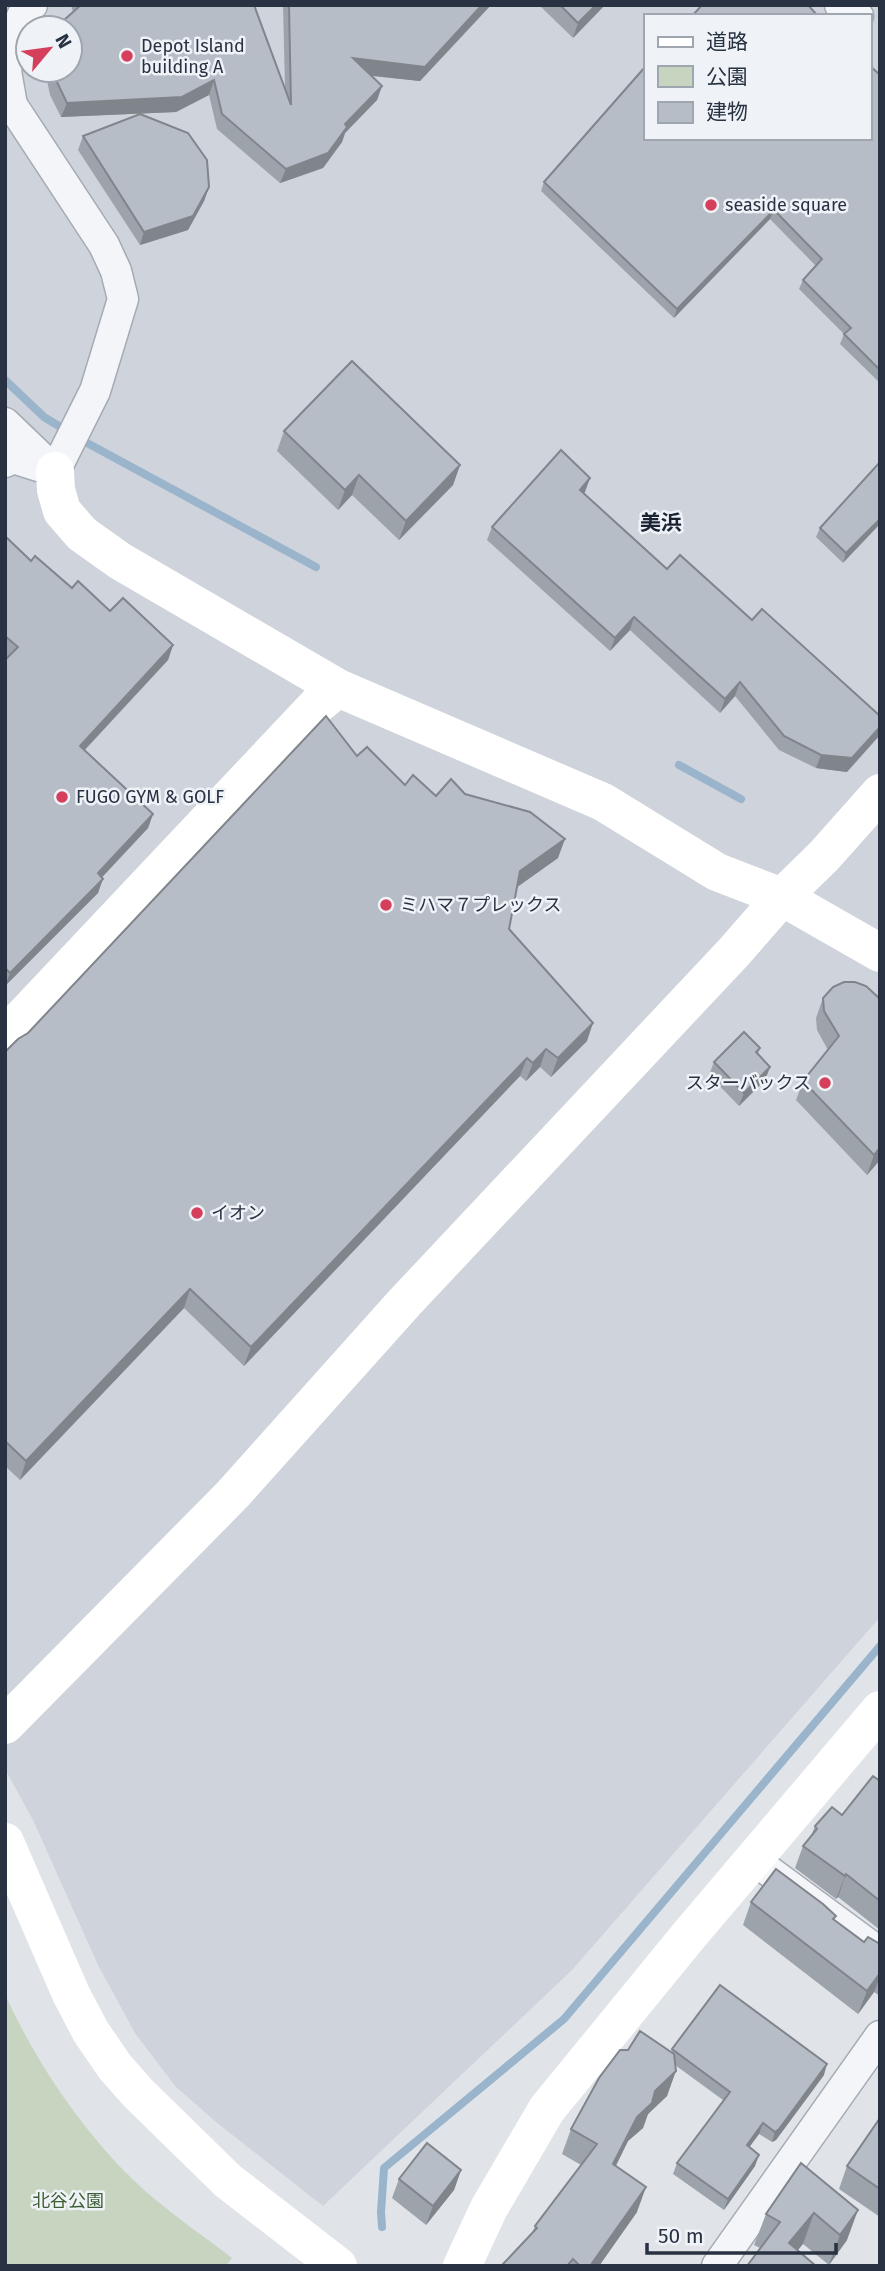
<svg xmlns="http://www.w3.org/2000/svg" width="885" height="2271" viewBox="0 0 885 2271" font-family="'Fira Sans','Noto Sans JP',sans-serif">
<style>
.built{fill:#ced3dc;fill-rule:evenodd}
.green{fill:#c6d4c0}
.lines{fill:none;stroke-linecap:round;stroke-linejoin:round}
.stream{stroke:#99b4cb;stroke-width:8}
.street-casing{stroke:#a5abb4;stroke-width:33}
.street{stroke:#f3f5f8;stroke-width:30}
.secondary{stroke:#fff;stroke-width:38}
.wall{fill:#9da3ab}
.shaded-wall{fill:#80848b}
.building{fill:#b7bdc7;stroke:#80848b;stroke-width:2}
.poi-dot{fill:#d53f5c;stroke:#eff3f7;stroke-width:2.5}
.labels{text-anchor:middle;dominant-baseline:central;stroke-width:5;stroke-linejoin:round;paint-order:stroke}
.poi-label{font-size:18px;fill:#283242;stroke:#eff3f7;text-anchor:start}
.park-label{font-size:18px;fill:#3e5e34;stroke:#eff3f7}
.quarter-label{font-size:21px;font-weight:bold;fill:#1a2332;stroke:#eff3f7}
</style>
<rect width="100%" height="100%" fill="#e0e4e9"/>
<path class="built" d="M5,5h875v1612l-308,353 -249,236 -107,-84 -41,-36 -40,-53 -37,-68 -65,-145 -28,-51v-1285l8,-25 -8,-9zM645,16h224v122h-224zM28,28h42v42h-42z"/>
<path class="green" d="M5,1994c31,70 87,152 146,202 26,22 54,41 81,62l-6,8h-221z"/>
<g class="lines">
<g class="stream">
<polyline points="5,380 44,417 67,431"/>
<polyline points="78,438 316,567"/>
<polyline points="679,765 741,799"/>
<polyline points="382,2227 381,2212 384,2168 564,2019 880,1646"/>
</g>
<defs>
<g id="street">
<polyline points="32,5 24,12 10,42 6,71 12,105 104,245 116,271 123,299 95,391 55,471"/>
<polyline points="840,5 858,16"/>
<polyline points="5,423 55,471"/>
<polyline points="5,462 13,458 51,470"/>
<polyline points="754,1860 880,1953"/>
<polyline points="717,2266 880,2036"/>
</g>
</defs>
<use href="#street" class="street-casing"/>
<use href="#street" class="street"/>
<g class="secondary">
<polyline points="55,471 56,490 62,511 82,534 120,561 338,688 603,802 717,872 782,897 880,953"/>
<polyline points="5,1036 316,706 338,688"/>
<polyline points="5,1725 233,1494 405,1302 734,952 782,897 824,856 880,793"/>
<polyline points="5,1842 71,1994 91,2032 115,2067 138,2093 228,2181 338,2266"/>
<polyline points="462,2266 489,2208 547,2109 690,1934 880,1710"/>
</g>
</g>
<g class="wall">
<polygon points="71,5 254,5 285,88 283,5 491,5 420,81 372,76 382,86 377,100 345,133 342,142 323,168 280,183 217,129 209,95 176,112 61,117 50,95 45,70 70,70 73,12"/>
<polygon points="539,5 605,5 573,38"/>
<polygon points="880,75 880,383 840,344 844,334 799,289 803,280 816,266 770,219 674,318 541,191 544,182"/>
<polygon points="83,136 209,187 204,201 188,230 140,245 78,150"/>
<polygon points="284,431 460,465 453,485 399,540 352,495 338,510 277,451"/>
<polygon points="880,462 843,563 816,537 820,528"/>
<polygon points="585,492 584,493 847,772 816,768 779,750 735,696 720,713 630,630 610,651 487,540 492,527"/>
<polygon points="5,536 31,561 72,588 110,611 173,645 168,660 85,750 153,814 148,828 102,877 98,893 5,986 5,660 8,657 5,654"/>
<polygon points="357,756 405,785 436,796 465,794 558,858 517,887 509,929 587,1041 551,1077 540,1067 526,1081 520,1076 244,1366 184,1308 20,1480 5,1466 5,1052"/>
<polygon points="823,998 880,999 880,1160 867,1175 796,1100 803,1081 828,1050 817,1030 816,1018"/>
<polygon points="760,1048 758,1054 770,1067 765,1080 739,1106 709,1075 714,1062"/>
<polygon points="880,1781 880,1930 838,1897 836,1899 795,1868 803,1846 811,1836 815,1826 842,1815"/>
<polygon points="751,1902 834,1920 864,1942 880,1944 880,1996 874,1992 858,2014 743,1925"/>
<polygon points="672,2049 824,2075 776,2140 772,2142 759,2134 749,2147 755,2166 724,2210 673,2174 677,2163 723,2100 675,2065 667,2096 648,2114 643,2128 628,2141 616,2166 637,2212 599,2266 502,2266 532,2233 535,2226 581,2165 562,2154 571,2129 671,2052"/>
<polygon points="880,2118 880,2217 839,2189 847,2166"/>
<polygon points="801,2163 847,2240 829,2265 803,2244 760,2248 754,2245 766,2214"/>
<polygon points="461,2170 454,2190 426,2225 392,2198 399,2179"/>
</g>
<g class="shaded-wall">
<polygon points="482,5 491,5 420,81 347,73 353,58"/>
<polygon points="596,5 605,5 573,38 578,23"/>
<polygon points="214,80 209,95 176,112 61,117 67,103"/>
<polygon points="382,86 377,100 345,133 342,142 323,168 280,183 286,169 345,124"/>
<polygon points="209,187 204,201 188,230 140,245 144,232"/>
<polygon points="774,210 770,219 674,318 677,309"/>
<polygon points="460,465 453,485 399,540 406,521"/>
<polygon points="359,475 352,495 338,510 345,490"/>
<polygon points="590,478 585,492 575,503 580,490"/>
<polygon points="880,519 880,524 843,563 846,553"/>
<polygon points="634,617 630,630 610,651 615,638"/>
<polygon points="173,645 168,660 75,760 80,746"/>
<polygon points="740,682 735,696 720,713 725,699"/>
<polygon points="880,727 880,735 847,772 816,768 821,755"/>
<polygon points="153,814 148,828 92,888 98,873"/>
<polygon points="565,839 558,858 513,890 520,871"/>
<polygon points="103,879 98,893 5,986 10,973"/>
<polygon points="593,1023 587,1041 551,1077 558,1058"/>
<polygon points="546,1049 540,1067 526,1081 533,1063"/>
<polygon points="527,1058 520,1076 244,1366 251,1347"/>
<polygon points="770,1067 765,1080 739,1106 744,1093"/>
<polygon points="880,1148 880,1160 867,1175 874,1155"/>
<polygon points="190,1289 184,1308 20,1480 26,1461"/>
<polygon points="846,1874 838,1897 836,1899 845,1876"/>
<polygon points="880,1973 880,1977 874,1992 858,2014 867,1991"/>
<polygon points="827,2064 824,2075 776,2140 772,2142 775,2132"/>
<polygon points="676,2071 667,2096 648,2114 643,2128 628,2141 604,2189 613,2164 637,2117 655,2091"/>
<polygon points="763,2123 759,2134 743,2156 747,2145"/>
<polygon points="759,2155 755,2166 724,2210 728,2199"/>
<polygon points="461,2170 454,2190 426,2225 433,2206"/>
<polygon points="646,2187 637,2212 599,2266 590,2266"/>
<polygon points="858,2210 847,2240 829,2265 840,2235"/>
<polygon points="814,2213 803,2244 785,2266 789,2243"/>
</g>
<g class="building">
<polygon points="81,5 254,5 291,105 289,5 482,5 425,67 353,58 382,86 345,124 347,127 328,153 286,169 222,114 214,80 182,97 67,103 56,80 53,70 70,70 70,28 55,28"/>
<polygon points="560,5 596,5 578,23"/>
<polygon points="702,5 808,5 818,16 692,16"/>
<polygon points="869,65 880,75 880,370 844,334 851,328 803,280 822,259 774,210 677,309 544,182 645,67 645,138 869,138"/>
<polygon points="140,114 188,133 207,160 209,187 193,216 144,232 83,136"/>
<polygon points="352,361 460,465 406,521 359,475 345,490 284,431"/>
<polygon points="561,450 590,478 580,490 667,569 680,555 752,620 762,609 880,716 880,727 852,758 821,755 784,736 740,682 725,699 634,617 615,638 492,527"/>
<polygon points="880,462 880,519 846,553 820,528"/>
<polygon points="5,536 31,561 35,556 72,588 78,581 110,611 123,598 173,645 80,746 153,814 98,873 103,879 10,973 5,968 5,660 18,647 5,636"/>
<polygon points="326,716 357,756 367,747 405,785 413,775 436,796 451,779 465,794 530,812 565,839 520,871 509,929 593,1023 558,1058 546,1049 533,1063 527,1058 251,1347 190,1289 26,1461 5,1441 5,1052 18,1039 28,1033"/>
<polygon points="844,982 855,982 866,986 880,999 880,1148 874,1155 803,1081 839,1036 824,1011 823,998 833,987"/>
<polygon points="744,1032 760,1048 756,1052 770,1067 744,1093 714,1062"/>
<polygon points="873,1776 880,1781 880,1901 846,1874 845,1876 803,1846 817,1829 815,1826 832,1807 842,1815"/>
<polygon points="776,1869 823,1904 836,1916 833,1919 864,1942 868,1937 880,1944 880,1973 867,1991 751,1902"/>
<polygon points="720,1985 827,2064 779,2129 775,2132 763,2123 747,2145 759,2155 728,2199 677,2163 730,2092 672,2049"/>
<polygon points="640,2031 674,2054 676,2071 655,2091 652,2103 637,2117 613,2164 646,2187 590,2266 580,2266 573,2259 567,2266 505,2266 503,2264 537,2228 535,2226 597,2144 571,2129 599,2078 620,2050 628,2050"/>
<polygon points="880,2118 880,2189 847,2166"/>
<polygon points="427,2143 461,2170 433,2206 399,2179"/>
<polygon points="801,2163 858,2210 840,2235 814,2213 789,2243 816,2266 747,2266 780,2222 766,2214"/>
</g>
<g class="poi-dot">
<circle cx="127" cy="56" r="7"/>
<circle cx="711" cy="205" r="7"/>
<circle cx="62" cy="797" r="7"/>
<circle cx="386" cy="905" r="7"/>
<circle cx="825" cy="1083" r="7"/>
<circle cx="197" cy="1213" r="7"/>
</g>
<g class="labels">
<g class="poi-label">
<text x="141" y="46">Depot Island<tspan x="141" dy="21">building A</tspan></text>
<text x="725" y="205">seaside square</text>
<text x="76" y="797">FUGO GYM &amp; GOLF</text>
<text x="400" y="905">ミハマ７プレックス</text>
<text x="811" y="1083" text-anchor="end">スターバックス</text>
<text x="211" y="1213">イオン</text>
</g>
<g class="park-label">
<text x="68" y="2201">北谷公園</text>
</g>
<g class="quarter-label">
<text x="661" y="523">美浜</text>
</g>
</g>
<rect width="885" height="2271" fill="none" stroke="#283242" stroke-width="14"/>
<rect x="644" y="14" width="228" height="126" fill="#eff3f7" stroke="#9fa6af" stroke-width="2"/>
<rect x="658" y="37" width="35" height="10" fill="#ffffff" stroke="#9fa6af" stroke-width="2"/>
<text x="706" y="49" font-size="21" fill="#283242">道路</text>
<rect x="658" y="66" width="35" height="21" fill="#c6d4c0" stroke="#9fa6af" stroke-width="2"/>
<text x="706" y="84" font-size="21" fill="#283242">公園</text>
<rect x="658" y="102" width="35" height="21" fill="#b7bdc7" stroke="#9fa6af" stroke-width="2"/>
<text x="706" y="119" font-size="21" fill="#283242">建物</text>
<g transform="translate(49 49) rotate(61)"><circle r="33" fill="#eff3f7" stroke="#9fa6af" stroke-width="2"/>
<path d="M0-5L12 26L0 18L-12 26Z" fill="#d53f5c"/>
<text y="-10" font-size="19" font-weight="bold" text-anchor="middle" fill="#283242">N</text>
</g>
<path d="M647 2243v10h189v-10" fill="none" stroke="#283242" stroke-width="3.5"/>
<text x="658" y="2243" font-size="21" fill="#283242" stroke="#eff3f7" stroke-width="5" paint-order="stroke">50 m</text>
</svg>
